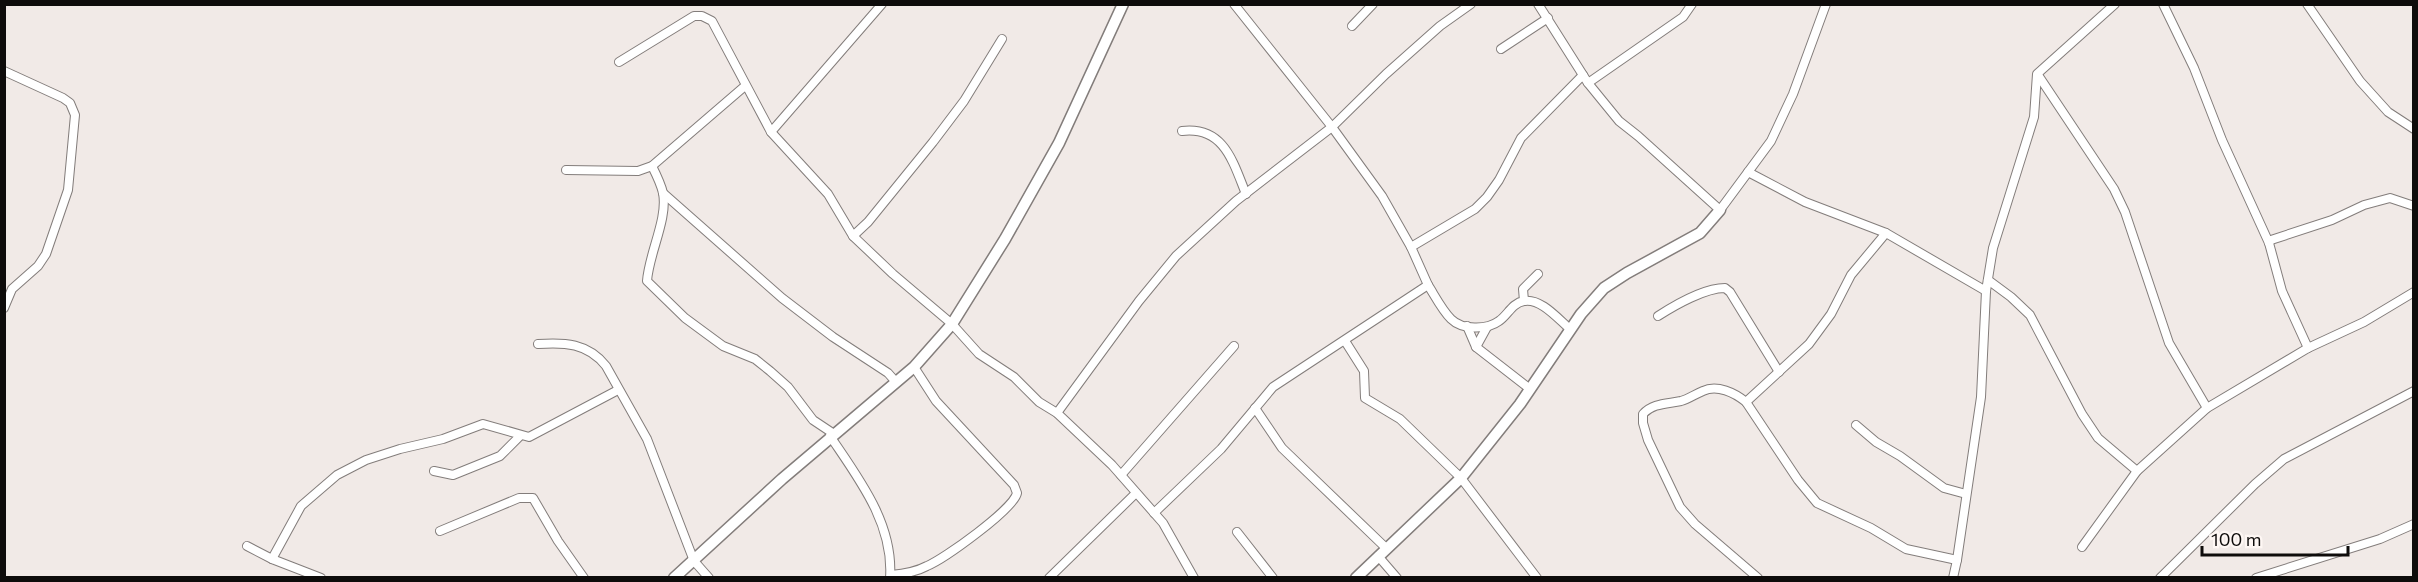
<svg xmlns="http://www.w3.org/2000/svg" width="2418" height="582" viewBox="0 0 2418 582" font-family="Commissioner,sans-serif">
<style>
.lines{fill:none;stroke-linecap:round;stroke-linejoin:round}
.minor-casing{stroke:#837d7b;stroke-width:10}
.tertiary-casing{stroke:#837d7b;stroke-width:13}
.minor{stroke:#fff;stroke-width:8}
.tertiary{stroke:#fff;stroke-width:10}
</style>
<rect width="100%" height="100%" fill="#f1eae7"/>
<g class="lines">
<defs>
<g id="minor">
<polyline points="1538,4 1588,83 1619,121 1638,136 1720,210 1771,141 1793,94 1826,4"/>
<polyline points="2163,4 2194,68 2222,140 2269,243 2282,291 2308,348"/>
<polyline points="2307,4 2360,81 2388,112 2414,129"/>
<polyline points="1352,26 1373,4"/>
<polyline points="1501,49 1548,18"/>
<polyline points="619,62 694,16 702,16 712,21 771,132 828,194 853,236 893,274 952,324 979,354 1014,377 1039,402 1057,413 1112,465 1163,523 1194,578"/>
<polyline points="4,71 63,98 70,103 75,115 68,190 46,254 38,266 12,289 4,308"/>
<polyline points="2038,75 2114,189 2125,212 2169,343 2207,408"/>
<polyline points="1588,83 1683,17 1692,4"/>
<path d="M1182,131c42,-5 51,31 64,63"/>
<polyline points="771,132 882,4"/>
<path d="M652,166c4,8 9,18 11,27 5,26 -14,60 -16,88l38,37 38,28 32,13 15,12 18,16 25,33 21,14"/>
<polyline points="566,170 638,171 652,166 745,86"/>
<polyline points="1748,172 1805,202 1886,233 1986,291"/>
<polyline points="663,193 782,298 833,337 888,373 896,382"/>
<polyline points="853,236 868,222 933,142 964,101 1002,39"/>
<polyline points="2269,243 2271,240 2332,220 2364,205 2390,198 2414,206"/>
<polyline points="1411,247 1475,209 1487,197 1499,180 1521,138 1583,75"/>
<polyline points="1988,280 2011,297 2030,315 2082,414 2098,438 2137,471"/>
<path d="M1428,285c7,11 14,25 23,34 11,11 36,11 48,2 9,-6 13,-18 25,-20 17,-3 34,18 46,28"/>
<polyline points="1524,301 1523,289 1538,274"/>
<path d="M1658,316c17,-11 47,-28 67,-28l5,4 49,80"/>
<polyline points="1467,326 1476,347 1530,389"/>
<polyline points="1345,341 1364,371 1365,398 1400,419 1461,478 1537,578"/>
<path d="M538,344c26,-2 50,-1 68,22l41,73 47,122 15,17"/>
<polyline points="1476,347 1487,327"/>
<polyline points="1746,402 1809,344 1831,314 1851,275 1886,233"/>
<polyline points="1255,408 1282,448 1386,548"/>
<polyline points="1057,413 1139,301 1176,256 1236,201 1332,127 1386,74 1440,26 1471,4"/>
<polyline points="1856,425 1876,442 1900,456 1944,488 1966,494"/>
<path d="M830,436c29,43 64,88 60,142"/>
<polyline points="434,471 453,475 500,456 520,436"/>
<polyline points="1121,475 1234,346"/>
<polyline points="1154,513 1221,449 1273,387 1428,285 1411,247 1382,196 1332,127 1234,4"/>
<polyline points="440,531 519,498 533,498 558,541 584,578"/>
<polyline points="1237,532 1273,578"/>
<polyline points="247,546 272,559 321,578"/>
<polyline points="2082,547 2137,471 2207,408 2308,348 2364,322 2414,292"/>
<polyline points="1378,556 1397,578"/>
<polyline points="272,559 301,506 337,475 366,460 400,449 443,439 483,424 529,437 618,390"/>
<path d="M891,575c12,-1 25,-3 36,-9 17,-7 87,-57 90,-73l-3,-8 -78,-84 -22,-34"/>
<polyline points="1049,578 1136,493"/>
<path d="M1758,578l-63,-54 -15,-17 -32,-67 -5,-17v-9c10,-11 24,-10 38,-13 8,-2 14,-7 22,-10 14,-7 32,2 43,11l52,78 19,23 54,25 35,21 51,11"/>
<polyline points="1953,578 1957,560 1981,397 1986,291 1993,248 2034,117 2037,74 2115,4"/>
<polyline points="2160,578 2255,484 2284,459 2414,391"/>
<polyline points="2256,578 2380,539 2414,524"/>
</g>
<g id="tertiary">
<polyline points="674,578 782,479 914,367 952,324 1005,239 1059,143 1123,4"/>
<polyline points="1356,578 1461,478 1520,404 1581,314 1604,288 1627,273 1700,233 1720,210"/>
</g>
</defs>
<use href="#minor" class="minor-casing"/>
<use href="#tertiary" class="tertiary-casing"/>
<use href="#minor" class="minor"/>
<use href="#tertiary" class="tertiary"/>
</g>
<rect width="2418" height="582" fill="none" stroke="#0e0c0b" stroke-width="12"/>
<path d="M2202 546v9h146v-9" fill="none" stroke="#0e0c0b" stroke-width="3"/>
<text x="2211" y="546" font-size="18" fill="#0e0c0b" stroke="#fef7f4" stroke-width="4.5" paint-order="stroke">100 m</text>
</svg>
